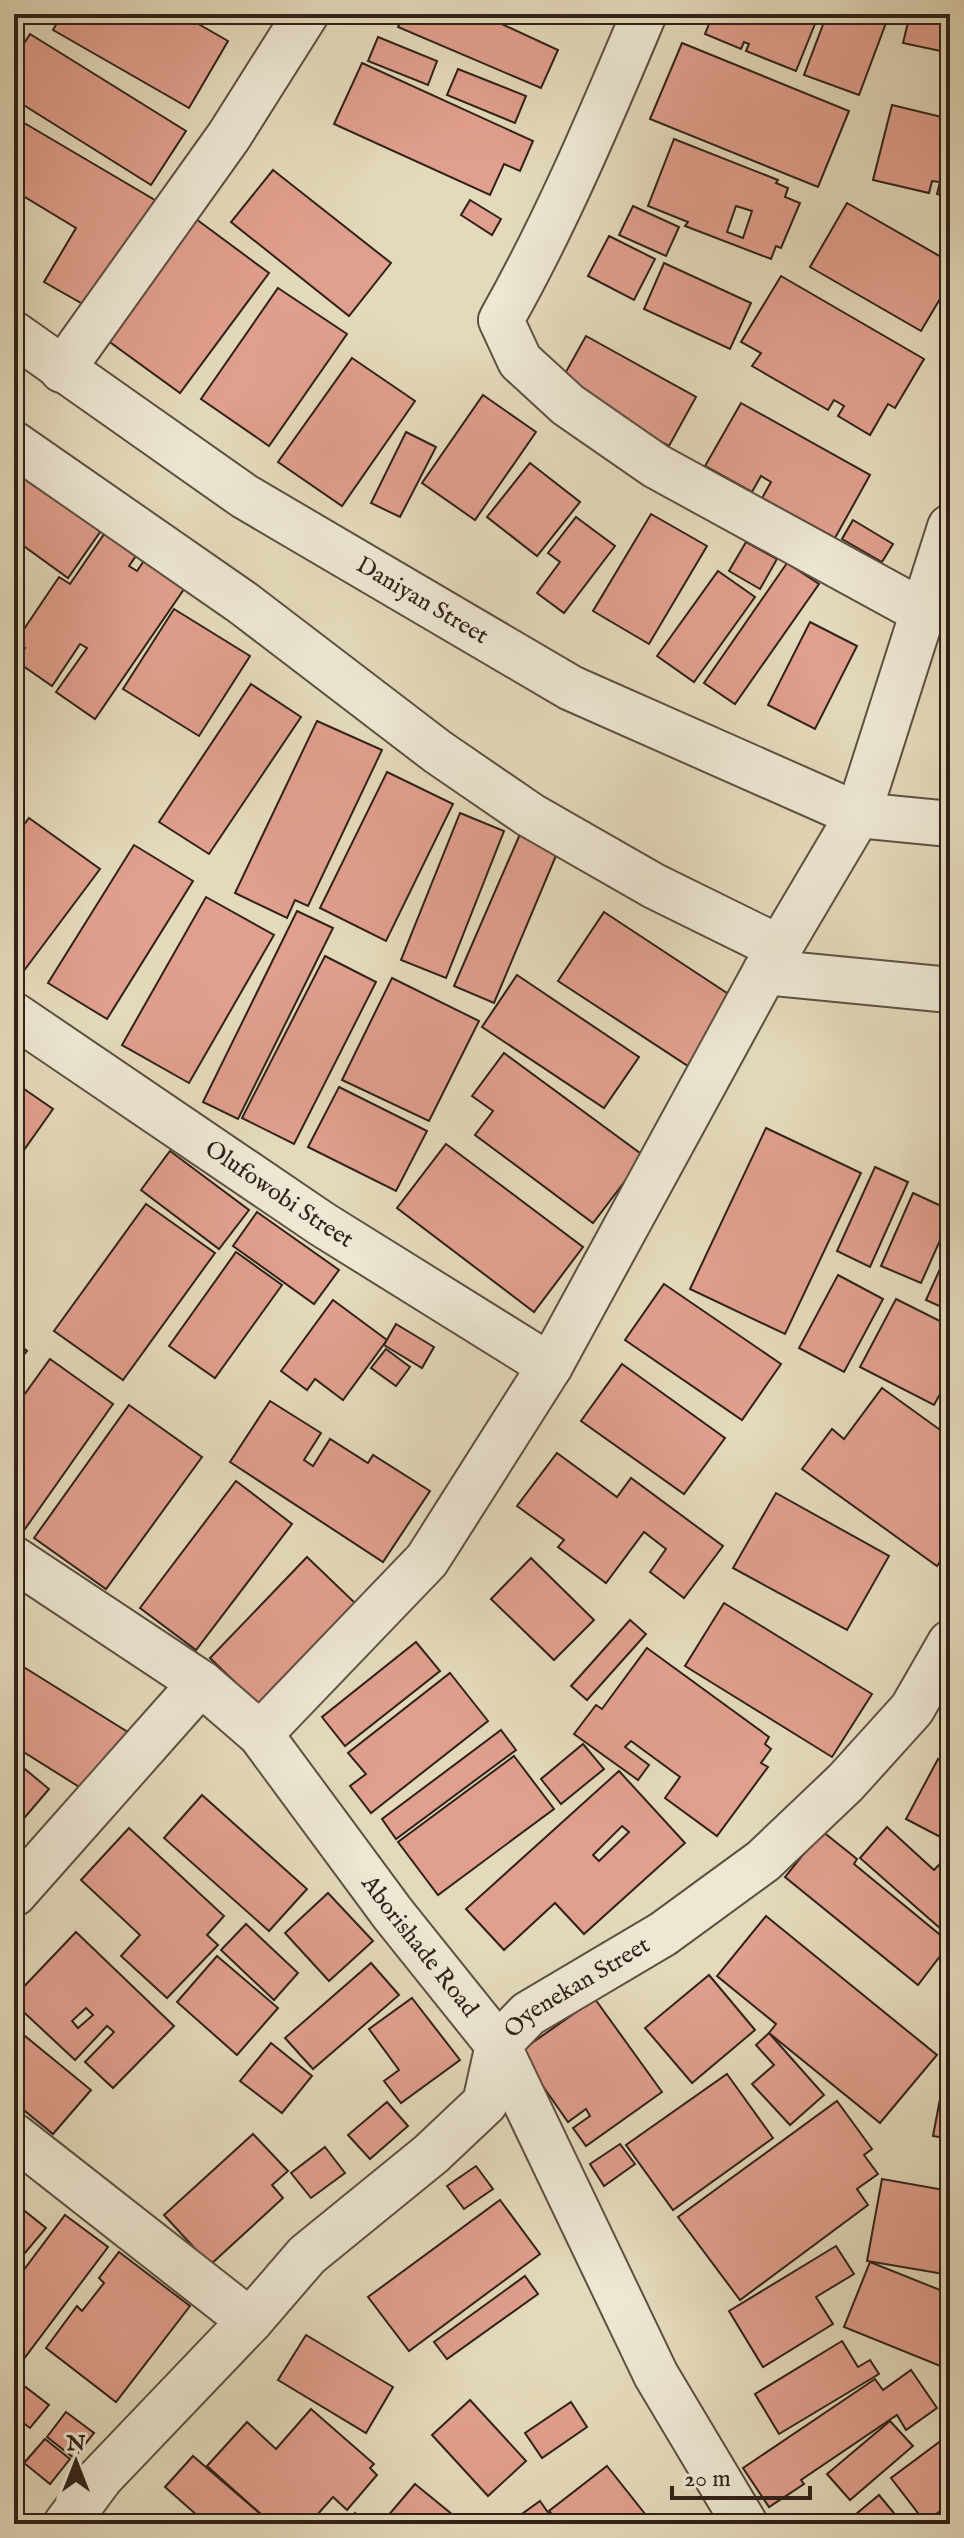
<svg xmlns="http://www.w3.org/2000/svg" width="964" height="2538" viewBox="0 0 964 2538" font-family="'IM FELL English',serif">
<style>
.building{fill:#e19f8d;stroke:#30221a;stroke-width:2;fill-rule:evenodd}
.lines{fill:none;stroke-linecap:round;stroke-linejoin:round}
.minor-casing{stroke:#5d5042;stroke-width:48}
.minor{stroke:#ede7d3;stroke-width:44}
.labels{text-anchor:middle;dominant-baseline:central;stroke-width:7;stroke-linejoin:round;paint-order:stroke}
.street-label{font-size:24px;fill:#30221a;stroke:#ede7d3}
</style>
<rect width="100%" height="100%" fill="#e4dabb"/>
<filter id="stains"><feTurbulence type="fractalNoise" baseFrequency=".0025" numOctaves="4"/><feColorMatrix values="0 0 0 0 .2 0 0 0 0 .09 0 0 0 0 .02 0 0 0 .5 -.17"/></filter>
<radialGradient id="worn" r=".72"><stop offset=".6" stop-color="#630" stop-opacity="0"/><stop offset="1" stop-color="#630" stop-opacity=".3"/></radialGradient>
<g class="building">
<polygon points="62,14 181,14 228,41 189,108 53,30"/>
<polygon points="404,14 480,14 558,50 541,88 398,27"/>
<polygon points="713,14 819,14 796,71 746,51 749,44 744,42 741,49 705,34"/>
<polygon points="827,14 889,15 859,95 804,75"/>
<polygon points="910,14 950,14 950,53 903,43"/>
<polygon points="30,34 186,131 151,185 14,99 14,59"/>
<polygon points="378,37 437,61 428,85 368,61"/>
<polygon points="682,43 849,111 818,187 650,119"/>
<polygon points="362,63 533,141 520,171 504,164 490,195 334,124"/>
<polygon points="458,69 526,96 515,123 447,95"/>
<polygon points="892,105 950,119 950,197 937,194 940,182 932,181 929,193 873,180"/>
<polygon points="14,117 160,203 95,311 44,282 76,228 18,193 14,201"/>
<path d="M674,139l104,41 -2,3 12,5 -3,9 15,6 -19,45 -5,-2 -5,13 -86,-33 3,-4 -40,-16zM736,206l16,5 -9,27 -16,-6z"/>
<polygon points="273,170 391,263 349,316 231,222"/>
<polygon points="470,200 501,219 492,235 461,215"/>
<polygon points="847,203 950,262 950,282 921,331 810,267"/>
<polygon points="633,206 679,227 666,256 619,235"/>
<polygon points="196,219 269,273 180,393 107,340"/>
<polygon points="609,236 655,259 634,300 588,276"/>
<polygon points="664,263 751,303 730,349 644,309"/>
<polygon points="781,276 924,359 895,408 888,404 870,435 838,416 844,406 834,400 828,410 752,366 761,353 741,342"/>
<polygon points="278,288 347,334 269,446 201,399"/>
<polygon points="586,336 696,397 669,446 558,386"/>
<polygon points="352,358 415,401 342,506 278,462"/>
<polygon points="483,395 536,432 475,520 422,483"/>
<polygon points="741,403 870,475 835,538 762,498 771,482 761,476 752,492 705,466"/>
<polygon points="406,432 436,447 400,517 371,503"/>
<polygon points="14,461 105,525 68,578 14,539"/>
<polygon points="530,463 580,502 537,556 487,517"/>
<polygon points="651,514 707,546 649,644 593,611"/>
<polygon points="576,517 615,546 564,613 537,593 560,562 548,553"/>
<polygon points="853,520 893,544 882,562 842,539"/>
<polygon points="113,521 145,543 129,566 137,571 152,549 193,576 95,719 56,692 87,648 80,644 52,686 16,661 25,648 16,641 59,577 70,584"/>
<polygon points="746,542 777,559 760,589 729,571"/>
<polygon points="787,563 819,584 735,704 704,683"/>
<polygon points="718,571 755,597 694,682 657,656"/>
<polygon points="174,609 250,656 199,736 123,689"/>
<polygon points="810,622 857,646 815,729 768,705"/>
<polygon points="251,684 301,717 209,854 159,822"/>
<polygon points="317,721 382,750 308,906 295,900 287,918 235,893"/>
<polygon points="387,772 453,804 386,941 320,908"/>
<polygon points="460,813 504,831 446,978 401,960"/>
<polygon points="29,818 100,869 23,972 14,966 14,838"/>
<polygon points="520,834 558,851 494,1003 454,986"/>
<polygon points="134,845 193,881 107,1019 48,983"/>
<polygon points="206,897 274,935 189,1083 122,1045"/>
<polygon points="297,911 333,928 238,1119 203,1102"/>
<polygon points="604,912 733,997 688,1066 558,981"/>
<polygon points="325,956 376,982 294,1144 242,1118"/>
<polygon points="517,975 639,1057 604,1108 482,1027"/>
<polygon points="392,978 479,1021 429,1121 342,1080"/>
<polygon points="504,1053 644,1156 593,1223 475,1135 493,1111 472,1096"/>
<polygon points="14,1082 53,1109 14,1164"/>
<polygon points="339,1087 427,1131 396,1191 308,1147"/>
<polygon points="766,1128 861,1173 785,1334 690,1289"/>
<polygon points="446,1144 583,1247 534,1312 397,1208"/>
<polygon points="170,1151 249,1210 219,1249 141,1190"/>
<polygon points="875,1167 908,1182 870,1267 837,1251"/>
<polygon points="913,1193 950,1210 950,1218 921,1283 881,1266"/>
<polygon points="146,1204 215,1253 123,1380 54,1331"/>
<polygon points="257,1212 339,1270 314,1304 233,1246"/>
<polygon points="950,1245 950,1264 943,1260"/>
<polygon points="236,1252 282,1285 215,1378 169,1346"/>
<polygon points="940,1269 950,1273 950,1311 926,1300"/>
<polygon points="838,1275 883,1299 844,1372 799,1348"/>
<polygon points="664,1284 781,1364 742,1420 625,1340"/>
<polygon points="896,1299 950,1326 950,1376 934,1405 860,1367"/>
<polygon points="333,1300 387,1340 343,1400 315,1379 307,1390 281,1371"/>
<polygon points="396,1324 434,1347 422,1368 384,1345"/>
<polygon points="14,1340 27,1351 14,1367"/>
<polygon points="386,1349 410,1367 396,1386 371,1368"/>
<polygon points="50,1359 113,1404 20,1536 14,1532 14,1409"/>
<polygon points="622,1364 725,1438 684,1494 581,1421"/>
<polygon points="882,1388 950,1437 943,1453 950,1458 950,1547 937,1566 802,1469 832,1429 844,1439"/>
<polygon points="270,1401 321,1433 304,1460 313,1466 330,1439 368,1463 373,1455 430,1491 383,1562 230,1462"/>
<polygon points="129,1405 202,1457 106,1589 34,1538"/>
<polygon points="557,1453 617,1497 631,1478 723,1546 684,1598 650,1572 666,1549 644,1532 606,1583 558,1547 564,1540 517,1506"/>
<polygon points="236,1481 292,1524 196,1650 140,1608"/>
<polygon points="776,1493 889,1556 847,1630 733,1568"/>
<polygon points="307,1557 356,1604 260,1706 210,1658"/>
<polygon points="531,1558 594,1620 554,1660 491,1599"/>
<polygon points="724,1603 872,1694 832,1757 685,1666"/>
<polygon points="630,1620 646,1634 587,1700 571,1686"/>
<polygon points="416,1642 440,1671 345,1746 322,1717"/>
<polygon points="647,1648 769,1737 765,1744 771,1749 761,1763 768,1767 717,1836 665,1798 680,1777 631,1741 625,1747 649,1765 638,1780 574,1734 596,1705 602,1709"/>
<polygon points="14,1661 131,1734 92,1795 14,1746"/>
<polygon points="450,1673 488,1721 371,1813 350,1786 366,1774 348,1753"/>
<polygon points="501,1730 516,1750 396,1839 382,1819"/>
<polygon points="583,1744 604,1769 561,1804 541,1779"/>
<polygon points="514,1756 554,1809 438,1895 398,1842"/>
<polygon points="938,1759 950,1765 950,1842 906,1819"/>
<polygon points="14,1760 49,1789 14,1830"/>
<path d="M619,1771l66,72 -101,91 -29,-31 -51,47 -38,-41zM622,1826l7,6 -30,29 -6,-6z"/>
<polygon points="202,1795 307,1889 269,1931 164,1838"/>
<polygon points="887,1827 934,1870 950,1853 950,1937 860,1858"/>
<polygon points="129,1828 224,1916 207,1935 218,1945 167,1998 121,1956 140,1935 81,1880"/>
<polygon points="822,1831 857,1859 854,1864 950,1943 918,1985 785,1877"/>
<polygon points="328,1893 373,1941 329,1981 285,1933"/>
<polygon points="766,1916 937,2055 880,2123 769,2033 776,2024 717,1976"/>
<polygon points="246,1924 298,1973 274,2000 221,1950"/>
<path d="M76,1932l98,94 -61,62 -28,-26 29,-30 -7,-6 -32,34 -61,-57v-6zM86,2008l7,7 -15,13 -6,-7z"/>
<polygon points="217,1956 278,2008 237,2055 177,2002"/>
<polygon points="371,1963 399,1995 313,2069 285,2038"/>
<polygon points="709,1975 755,2030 692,2083 645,2028"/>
<polygon points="412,1998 460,2060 401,2103 384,2081 399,2070 369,2029"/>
<polygon points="595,1999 662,2092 586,2146 573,2128 590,2116 586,2109 568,2122 519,2052"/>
<polygon points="14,2027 91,2090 53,2134 14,2102"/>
<polygon points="769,2033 824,2095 790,2125 752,2084 774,2065 756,2045"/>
<polygon points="271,2043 312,2076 282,2113 240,2081"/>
<polygon points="950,2046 950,2139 933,2136"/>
<polygon points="727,2074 773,2138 673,2210 626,2145"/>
<polygon points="837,2101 872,2149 864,2155 878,2174 857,2189 868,2205 740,2300 678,2217"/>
<polygon points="387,2102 408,2126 370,2159 348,2135"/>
<polygon points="253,2134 288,2171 272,2185 283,2198 210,2265 164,2215"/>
<polygon points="620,2144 635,2164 604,2186 590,2164"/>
<polygon points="325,2147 345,2173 311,2198 291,2173"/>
<polygon points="476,2166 493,2189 464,2209 447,2186"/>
<polygon points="882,2179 950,2191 950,2275 867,2261"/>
<polygon points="500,2200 540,2254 409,2351 368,2297"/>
<polygon points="16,2204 46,2228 14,2266 14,2206"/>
<polygon points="65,2215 108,2247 14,2372 14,2274 18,2268 23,2271"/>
<polygon points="836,2246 854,2274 816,2297 833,2324 763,2367 729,2311"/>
<polygon points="119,2252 190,2306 116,2402 46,2348 77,2306 82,2311 104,2283 99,2278"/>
<polygon points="870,2262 950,2294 950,2382 944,2379 948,2369 844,2327"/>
<polygon points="525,2276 538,2294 447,2359 434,2342"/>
<polygon points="306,2335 393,2387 366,2433 278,2380"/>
<polygon points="842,2341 858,2367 870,2360 879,2374 779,2434 755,2394"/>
<polygon points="911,2370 937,2408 906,2430 897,2415 801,2480 804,2484 769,2507 743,2468 875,2379 883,2390"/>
<polygon points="19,2382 49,2405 30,2428 14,2416 14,2388"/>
<polygon points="470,2400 526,2461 488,2496 432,2435"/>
<polygon points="571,2402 587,2427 542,2458 525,2433"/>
<polygon points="311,2409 374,2464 370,2468 377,2475 347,2510 333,2497 309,2524 272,2524 207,2466 247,2422 276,2449"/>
<polygon points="66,2412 94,2433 74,2458 47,2437"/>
<polygon points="890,2421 913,2446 850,2500 827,2474"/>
<polygon points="950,2434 950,2504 925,2522 891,2478"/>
<polygon points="45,2439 70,2459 50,2484 24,2463"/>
<polygon points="193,2456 272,2524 207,2524 165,2487"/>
<polygon points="607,2466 653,2524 560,2524 549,2511"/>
<polygon points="415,2484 464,2524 381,2524"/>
<polygon points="879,2495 903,2524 844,2524"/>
<polygon points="540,2501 556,2524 508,2524"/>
<polygon points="355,2513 368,2524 345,2524"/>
</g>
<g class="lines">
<defs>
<g id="minor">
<path d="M644,14c-44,104 -87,207 -143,306l19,41 48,44 88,61 267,146"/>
<path id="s1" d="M14,334l230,162 327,192 287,127 92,9"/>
<polyline points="62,370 229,136 306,14"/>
<polyline points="14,444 243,603 438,752 530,815 654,886 780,948"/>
<polyline points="765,972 950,990"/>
<path id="s2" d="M14,1015l308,209 228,142"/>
<path id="s3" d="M14,1559l187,124 59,51 133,180 105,131 158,330 89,149"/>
<polyline points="260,1734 427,1560 550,1366 765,972 858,815 950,527"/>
<polyline points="14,1894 201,1683"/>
<polyline points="14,2136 250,2321"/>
<path id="s4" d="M66,2524l35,-47 149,-156 57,-66 124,-101 54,-51 13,-58 30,-31 135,-80 100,-73 83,-79 66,-73 38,-66"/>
</g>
</defs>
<use href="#minor" class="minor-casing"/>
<use href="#minor" class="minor"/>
</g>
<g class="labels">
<g class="street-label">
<text stroke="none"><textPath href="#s1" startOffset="488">Daniyan Street</textPath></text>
<text stroke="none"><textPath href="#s2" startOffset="320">Olufowobi Street</textPath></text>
<text stroke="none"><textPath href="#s3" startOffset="568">Aborishade Road</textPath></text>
<text stroke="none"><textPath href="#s4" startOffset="754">Oyenekan Street</textPath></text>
</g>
</g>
<rect width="964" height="2538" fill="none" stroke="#e4dabb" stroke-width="48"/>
<rect x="16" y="16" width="932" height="2506" fill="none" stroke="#30221a" stroke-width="4"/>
<rect x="24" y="24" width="916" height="2490" fill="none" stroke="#30221a" stroke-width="2"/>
<g transform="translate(76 2462)" stroke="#ede7d3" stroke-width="6" paint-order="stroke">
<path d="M0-6L14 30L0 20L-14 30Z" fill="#30221a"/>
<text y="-12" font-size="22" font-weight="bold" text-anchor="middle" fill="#30221a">N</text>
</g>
<path d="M672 2486v12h138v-12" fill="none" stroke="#30221a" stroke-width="4"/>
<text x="684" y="2486" font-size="24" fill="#30221a" stroke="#ede7d3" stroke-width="6" paint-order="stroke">20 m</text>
<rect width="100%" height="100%" filter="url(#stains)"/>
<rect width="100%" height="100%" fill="url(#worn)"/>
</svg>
